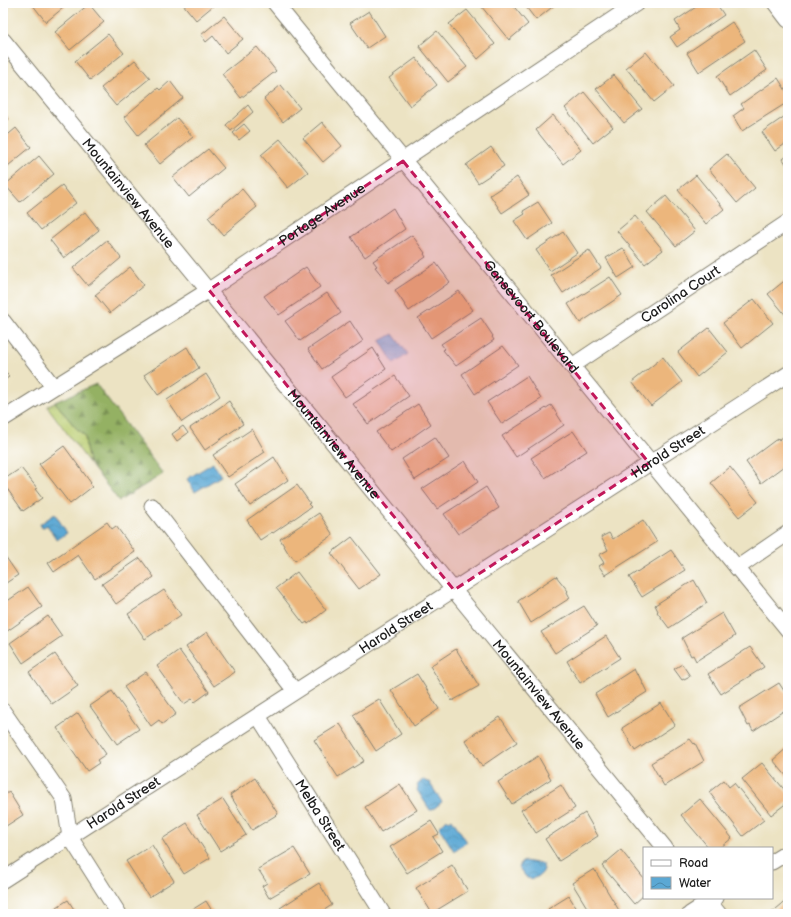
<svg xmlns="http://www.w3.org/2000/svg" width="791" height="917" font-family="'Balsamiq Sans',sans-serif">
<defs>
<pattern id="grass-tufts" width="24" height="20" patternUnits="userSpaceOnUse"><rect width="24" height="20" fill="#bbce72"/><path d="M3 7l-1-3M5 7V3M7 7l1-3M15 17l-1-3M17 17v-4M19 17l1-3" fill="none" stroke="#a0b062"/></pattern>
<pattern id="forest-firs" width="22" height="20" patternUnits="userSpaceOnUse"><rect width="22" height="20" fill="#94b164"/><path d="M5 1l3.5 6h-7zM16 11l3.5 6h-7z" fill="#788f52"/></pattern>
<pattern id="water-waves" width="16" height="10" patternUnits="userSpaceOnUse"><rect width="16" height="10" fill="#5ba8d4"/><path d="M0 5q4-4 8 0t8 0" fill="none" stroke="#4a88ab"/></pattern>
</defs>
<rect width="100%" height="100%" fill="#fff"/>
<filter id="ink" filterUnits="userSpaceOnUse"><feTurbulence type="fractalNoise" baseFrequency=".025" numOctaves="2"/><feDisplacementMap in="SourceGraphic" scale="8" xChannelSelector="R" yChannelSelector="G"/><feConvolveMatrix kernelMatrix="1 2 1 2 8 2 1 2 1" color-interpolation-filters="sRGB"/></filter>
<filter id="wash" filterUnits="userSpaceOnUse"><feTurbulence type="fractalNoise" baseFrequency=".012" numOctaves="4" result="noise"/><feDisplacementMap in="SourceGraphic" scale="16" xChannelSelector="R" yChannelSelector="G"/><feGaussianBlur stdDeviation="0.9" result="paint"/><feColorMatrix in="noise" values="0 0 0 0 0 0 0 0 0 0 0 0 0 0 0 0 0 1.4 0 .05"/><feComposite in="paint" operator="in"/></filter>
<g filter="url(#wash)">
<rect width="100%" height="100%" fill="#ece3c3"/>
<path fill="url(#grass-tufts)" stroke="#6c7547" d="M55,402l20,25 10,9 1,13 4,15 -43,-58z"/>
<path fill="url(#forest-firs)" stroke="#586640" d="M96,384l67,90 -44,27 -29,-37 -4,-15 -1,-13 -10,-9 -20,-25z"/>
<path fill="url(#water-waves)" stroke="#3c6278" d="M393,334l15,20 -14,10 -14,-23z
M213,463l8,13 -26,16 -8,-13z
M55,514l12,19 -10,7 -10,-15 -5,3 -2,-4z
M424,779l2,3h3l13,20 -10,8h-2l-13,-20 1,-3 -1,-2z
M447,819l2,2 3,-2 15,23 -13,9 -15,-24z
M524,861l18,3 2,5c-2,7 -10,11 -17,9l-8,-10 2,-5z"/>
<g id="blocks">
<path fill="#ecb67c" d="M33,3h36l-23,19 -14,-18z
M182,3h28l3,3 -17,14z
M485,3h26l17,21 -19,16 -28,-34z
M523,3h32l1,1 -20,16z
M702,3h14l8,12 -47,32 -7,-10 10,-7 -5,-9z
M89,4l15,18 -34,28 -15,-18z
M467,10l28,34 -17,15 -29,-35z
M369,11l16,25 -18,12 -17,-25z
M224,16l19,23 -17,14 -13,-17 -7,6 -5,-7z
M732,22l13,19 -46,31 -12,-19z
M437,31l30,36 -19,15 -29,-36z
M108,34l16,19 -34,27 -15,-19z
M257,47l19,24 -35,27 -19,-24z
M754,50l13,20 -37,26 -13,-20z
M646,52l28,34 -20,16 -28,-34z
M416,58l21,27 -27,21 -21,-28z
M135,60l15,18 -34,28 -15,-18z
M614,75l28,34 -18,14 -28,-34z
M778,78l10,16v8l-46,29 -9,-15 11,-8 -3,-4z
M170,81l13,17 -45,37 -14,-18 34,-29 2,2z
M281,85l19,23 -17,14 -19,-23z
M584,92l29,35 -20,16 -28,-35z
M248,105l5,7 -22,19 -5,-6z
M3,112l6,7 -6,5z
M788,114v28l-13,9 -13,-19z
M553,115l28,35 -18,14 -27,-34z
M177,118l16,19 -33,27 -16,-19z
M322,122l20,24 -19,16 -20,-24z
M244,124l6,7 -11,9 -6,-7z
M16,128l15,19 -28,23v-31z
M280,139l28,33 -20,16 -27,-33z
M491,147l13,19 -26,17 -12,-18z
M208,149l16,19 -35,29 -16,-20z
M727,154l28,34 -18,15 -28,-34z
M788,155v12l-5,-8z
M39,156l15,18 -34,28 -15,-17z
M696,175l28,34 -18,15 -28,-34z
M517,177l12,18 -27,18 -12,-18z
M62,185l14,18 -35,27 -14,-17z
M242,189l15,18 -34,28 -15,-18z
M666,196l29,35 -19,15 -29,-34z
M538,202l14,21 -25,17 -13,-19 11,-7 -2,-3z
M393,208l12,21 -40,28 -14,-20z
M85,212l14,18 -35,28 -14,-18z
M635,216l28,34 -18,14 -28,-33z
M563,232l14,21 -27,18 -14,-21z
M412,235l13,18 -1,1 2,3 -38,26 -13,-16 2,-1 -4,-5z
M107,240l14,18 -33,28 -15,-18z
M623,248l12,19 -17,11 -12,-20z
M589,250l12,18 -38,25 -12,-18z
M436,263l14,19 -41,29 -14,-21z
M130,267l14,18 -34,28 -15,-18z
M306,267l14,20 -41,28 -15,-19z
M610,277l12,18 -42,28 -12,-19z
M788,278v40l-20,-24z
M459,291l14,19 -42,28 -13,-20z
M327,293l14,20 -41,28 -15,-20z
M754,299l19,24 -31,25 -19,-25z
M481,318l12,18 -1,1 2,3 -38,26 -13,-16 2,-1 -4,-5z
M350,321l13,20 -41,28 -14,-20z
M709,328l19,24 -31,25 -19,-25z
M503,346l15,19 -43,29 -13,-20z
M187,347l12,21 -41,27 -14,-20z
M373,348l13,21 -41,28 -14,-20z
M663,357l19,25 -31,24 -19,-24z
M3,367l6,10 -6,4z
M206,374l14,22 -38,26 -15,-22z
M395,376l14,20 -41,28 -15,-20z
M527,376l14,23 -39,25 -15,-22z
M229,401l14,23 -38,26 -15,-22z
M418,404l13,20 -40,28 -15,-20z
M551,405l13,20 -48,32 -14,-21z
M183,426l5,7 -11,8 -5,-7z
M252,429l13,23 -37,25 -15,-22z
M573,431l14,20 -42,27 -14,-20z
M788,433v30l-27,20 -15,-21 32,-24 1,2z
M435,437l14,21 -34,22 -13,-21z
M64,446l27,37 -1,1 2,3 -22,17 -31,-40z
M274,457l14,23 -38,26 -15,-22z
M465,461l13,21 -41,27 -15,-20z
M730,467l28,35 -19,15 -28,-34z
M21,468l16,20 -2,1 7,9 -19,13 -20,-28v-3z
M297,485l13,18 -2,1 3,3 -38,26 -1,-1 -12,8 -13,-20z
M486,487l13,21 -41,26 -14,-20z
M319,513l14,22 -38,26 -4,-6 -1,1 -10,-17z
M643,520l14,22 -52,33 -6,-9 5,-3 -5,-8 9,-5 -7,-13 8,-4 4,6z
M107,522l5,7 4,-3 19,26 -40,27 -17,-24 -24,17 -6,-9z
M352,537l29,37 -22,15 -28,-36z
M671,550l14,20 -43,27 -13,-20z
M3,553l15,22 -15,10z
M140,558l14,19 -38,27 -14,-20z
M297,572l29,38 -18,14 -1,-2 -3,2 -28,-36z
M556,576l12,15 -1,1 3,6 -39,25 -13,-22z
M694,580l13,23 -38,25 -12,-16 1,-1 -3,-6z
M28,587l14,20 -39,27v-30z
M164,590l17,25 -36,24 -17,-25z
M584,606l13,20 -42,27 -14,-21z
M722,613l13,23 -39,25 -3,-6 -2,1 -9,-18z
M48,616l14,20 -39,27 -13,-20z
M207,632l28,40 -21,14 -28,-39z
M606,636l14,22 -40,25 -13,-22z
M750,647l14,20 -43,27 -13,-20z
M456,649l23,37 -27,15 -22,-35z
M179,650l30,42 -14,10 -3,-3 -8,5 -27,-38z
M55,654l23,32 -26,18 -23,-32z
M682,664l8,12 -8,4 -8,-11z
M634,669l3,6 1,-1 9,18 -39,25 -13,-23z
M146,672l30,42 -14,10 -3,-4 -8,6 -27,-39z
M417,674l22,35 -25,17 -23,-36z
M779,683l9,14v11l-35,23 -3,-6 -2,1 -9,-18z
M112,691l27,38 -22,15 -27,-38z
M379,699l22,35 -25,17 -23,-36z
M661,703l14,22 -40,26 -13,-23z
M78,713l28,41 -9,6 2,3 -12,8 -30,-43z
M500,717l17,25 -35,24 -17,-26z
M340,724l24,37 -26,16 -24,-37z
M690,739l4,5 1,-1 9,18 -40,25 -13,-23z
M788,747v31l-15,-18z
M538,756l13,23 -39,25 -14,-22z
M762,763l26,31v8l-17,13 -29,-36z
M255,778l23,36 -26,16 -22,-35z
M724,780l5,7 5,-4 30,37 -21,16 -34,-44z
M400,784l17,26 -36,22 -16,-25z
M561,785l14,23 -39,25 -15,-23z
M9,792l14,23 -20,13v-32z
M223,799l23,36 -26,16 -23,-36z
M700,799l32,39 -11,9 1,1h-13l-28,-33z
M585,813l13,23 -39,25 -14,-22z
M431,821l8,13 -6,3 9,14 -35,22 -17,-26z
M187,823l23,35 -26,16 -22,-35z
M152,845l22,36 -25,16 -23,-36z
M294,848l16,26 -41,24 -7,-12 5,-3 -9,-14z
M621,850l23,29v16l-10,9 -32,-38z
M452,865l16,26 -36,22 -16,-25z
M594,869l26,43 -3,2h-26l-19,-31z
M319,883l13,22 -14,9h-36l-2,-6z
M569,896l11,18h-29l-3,-5z
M788,899v15h-18z
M68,900l9,14h-31z
M206,901l8,13h-29l5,-3z"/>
</g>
</g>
<g filter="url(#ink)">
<use href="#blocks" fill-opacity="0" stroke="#848070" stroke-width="1"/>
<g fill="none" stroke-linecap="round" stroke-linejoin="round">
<g stroke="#848070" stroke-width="17">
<g id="street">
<path id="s1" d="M275,3l513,627"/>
<path d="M775,3l13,17"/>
<path id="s2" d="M3,40l662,808"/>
<path d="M3,321l50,65"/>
<path id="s3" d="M572,366l216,-144"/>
<path id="s4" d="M3,419l206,-129 428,-287"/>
<path d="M152,506l143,185"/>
<path d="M737,568l51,-35"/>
<path d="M3,711l61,88 6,38 49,77"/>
<path id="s5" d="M258,716l125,198"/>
<path d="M772,862l16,-10"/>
<path id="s6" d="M3,880l785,-506"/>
<path d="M706,898l13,16"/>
<path d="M690,914l25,-16"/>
</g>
</g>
<use href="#street" stroke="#fff" stroke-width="15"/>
</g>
</g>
<path fill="#c2185b" fill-opacity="0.2" stroke="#c2185b" stroke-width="3" stroke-dasharray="8 5" stroke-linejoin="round" d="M403,161l246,302 -195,127 -245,-300z"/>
<g text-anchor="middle" stroke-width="4" stroke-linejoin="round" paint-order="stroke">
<g font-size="14" fill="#1c1c1c" stroke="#fff">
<text dy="5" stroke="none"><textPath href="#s2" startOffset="198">Mountainview Avenue</textPath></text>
<text dy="5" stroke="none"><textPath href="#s4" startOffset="379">Portage Avenue</textPath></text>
<text dy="5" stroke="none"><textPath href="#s3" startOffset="130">Carolina Court</textPath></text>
<text dy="5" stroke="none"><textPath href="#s1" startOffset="405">Gansevoort Boulevard</textPath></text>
<text dy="5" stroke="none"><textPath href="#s2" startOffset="522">Mountainview Avenue</textPath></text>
<text dy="5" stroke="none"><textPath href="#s6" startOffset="791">Harold Street</textPath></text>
<text dy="5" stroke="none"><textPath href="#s6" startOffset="467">Harold Street</textPath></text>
<text dy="5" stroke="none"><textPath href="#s2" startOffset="846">Mountainview Avenue</textPath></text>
<text dy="5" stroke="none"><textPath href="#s6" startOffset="143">Harold Street</textPath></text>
<text dy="5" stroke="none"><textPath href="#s5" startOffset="117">Melba Street</textPath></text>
</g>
</g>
<rect width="791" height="917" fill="none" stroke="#fff" stroke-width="16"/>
<rect x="643" y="847" width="130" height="52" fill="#ffffff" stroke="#a4a4a4"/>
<rect x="651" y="860" width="20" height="6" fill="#ffffff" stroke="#a4a4a4"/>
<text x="679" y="867" font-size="12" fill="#1c1c1c">Road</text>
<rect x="651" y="877" width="20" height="12" fill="url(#water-waves)" stroke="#a4a4a4"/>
<text x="679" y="887" font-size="12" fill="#1c1c1c">Water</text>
</svg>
